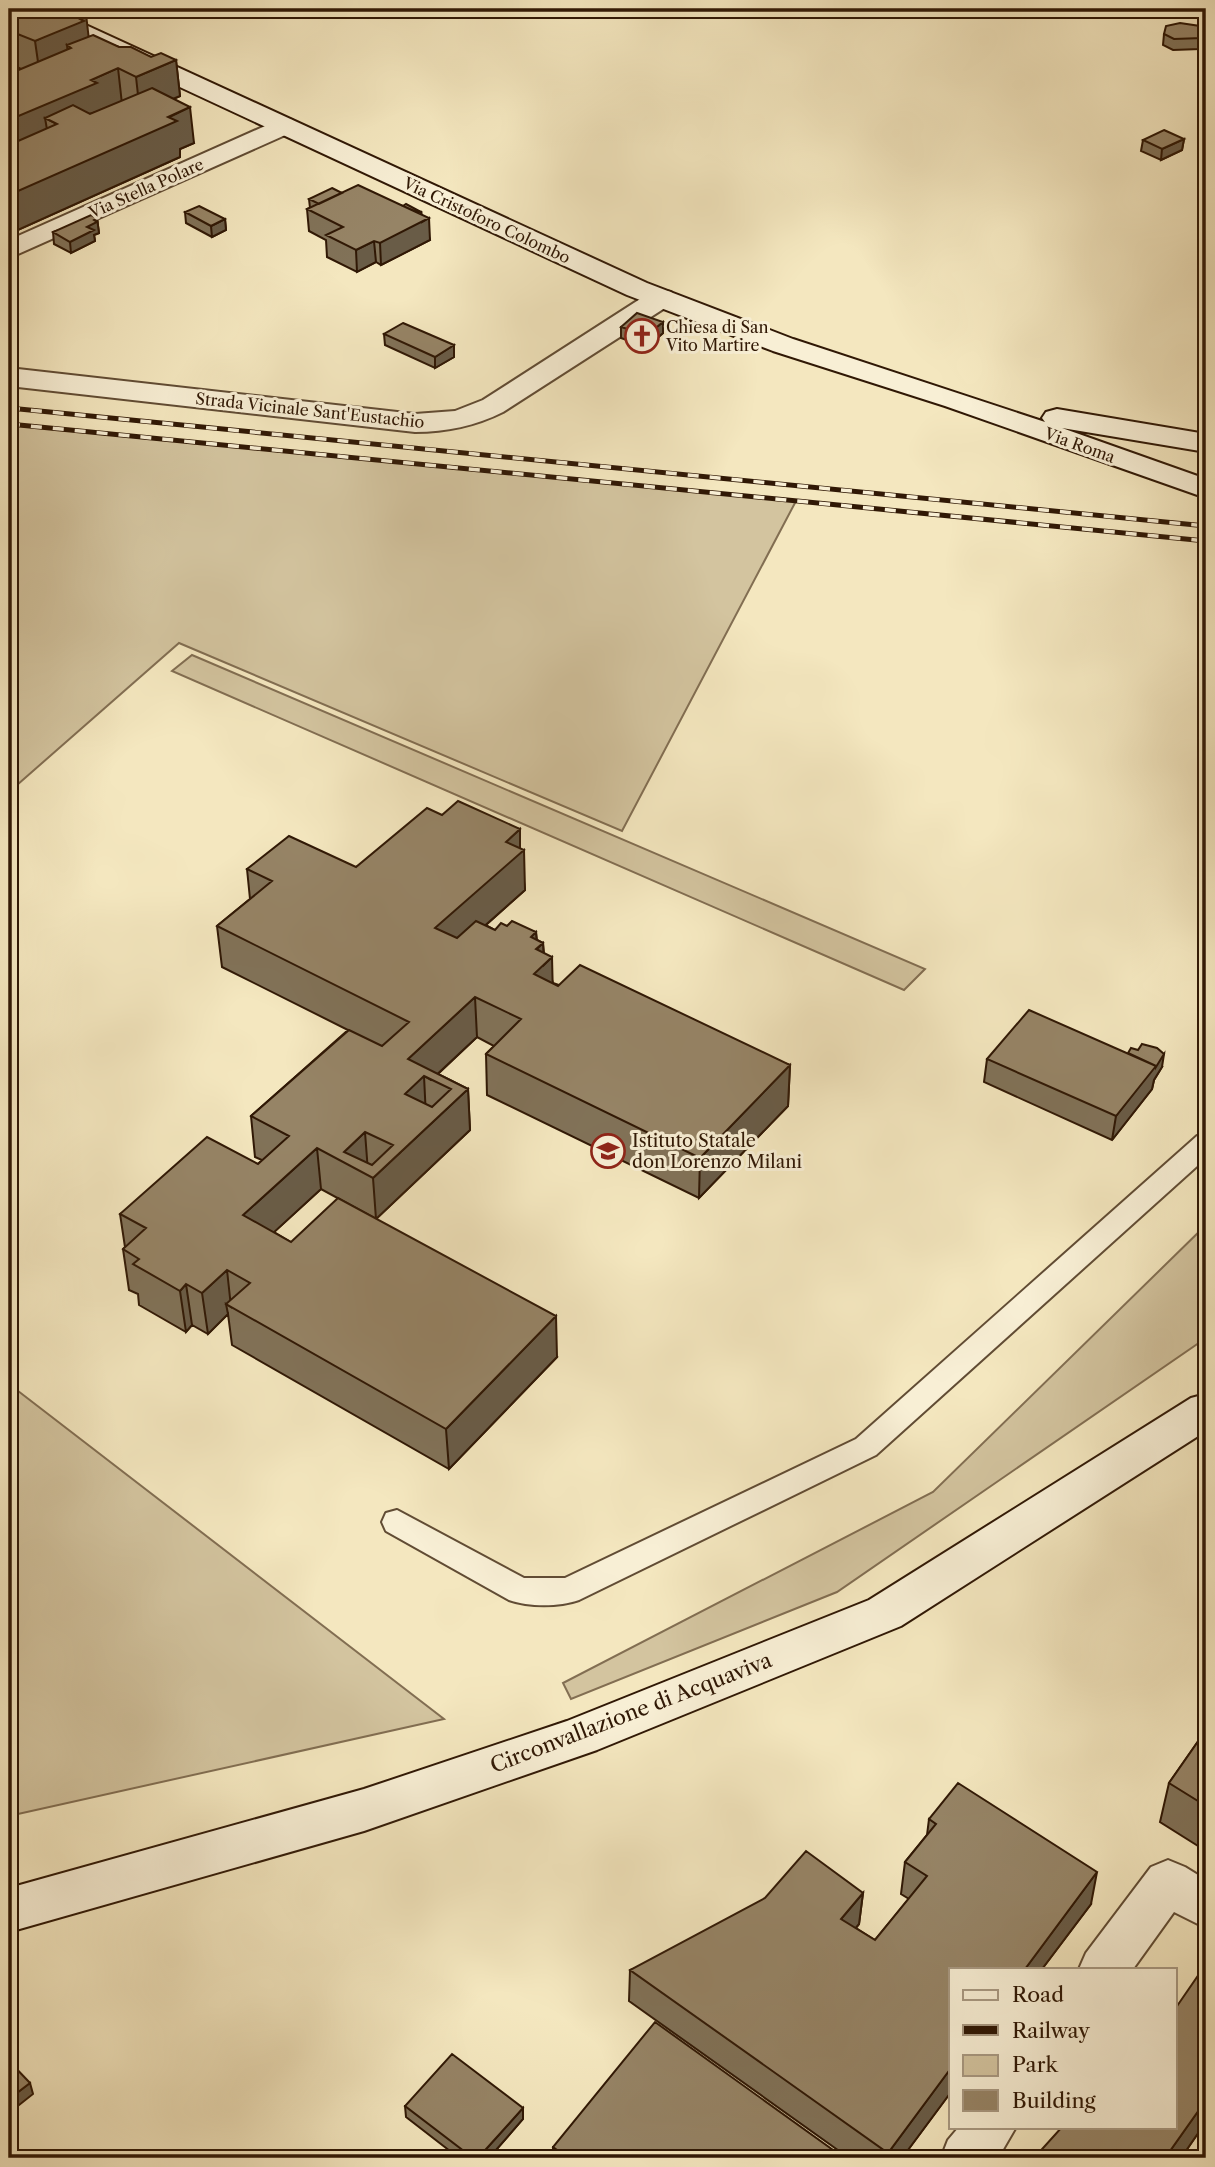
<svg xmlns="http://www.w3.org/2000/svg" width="1215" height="2167" font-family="'Libre Caslon Text',serif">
<rect width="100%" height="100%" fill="#f4e7bf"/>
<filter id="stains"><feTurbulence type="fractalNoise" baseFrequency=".00286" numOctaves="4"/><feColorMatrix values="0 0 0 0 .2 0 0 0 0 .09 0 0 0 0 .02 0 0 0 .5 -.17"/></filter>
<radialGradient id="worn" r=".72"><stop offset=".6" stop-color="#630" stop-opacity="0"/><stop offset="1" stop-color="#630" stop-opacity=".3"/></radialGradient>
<path fill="#d3c49f" stroke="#826e52" stroke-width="2" d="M9,425l787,76 -174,330 -443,-188 -170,149z
M192,655l733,314 -21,21 -732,-319z
M1206,1225v113l-369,254 -266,107 -8,-16 370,-191z
M9,1384l435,335 -435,97z"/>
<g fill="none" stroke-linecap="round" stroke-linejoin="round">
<g stroke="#614c34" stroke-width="4">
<path id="lane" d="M1206,1134v24l-330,297 -297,145c-20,7 -50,7 -70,0l-123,-69 -4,-9 4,-9 11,-3 127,68h41l291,-139 341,-303z"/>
</g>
<g stroke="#614c34" stroke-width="4">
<path id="street" d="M283,118l9,2 4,6 -4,6 -283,126v-18z
M661,290l10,2 4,6 -4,6 -168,108c-28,14 -56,20 -88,20l-406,-46v-18l406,46 40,-3 28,-11 168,-108z
M1168,1860l17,7 21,13v48l-32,-16 -41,57h-54l7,-16 65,-86z
M959,2127h57l-18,31h-57l7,-18z"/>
</g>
<g stroke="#301805" stroke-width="4">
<path id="secondary" d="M20,9h31l596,274 146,56 252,83 -3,-4 4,-6 11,-3 149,25v18l-144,-24 144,51v19l-261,-92 -172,-55 -146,-56 -604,-281z
M1206,1394v37l-305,195 -304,124 -233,81 -355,101v-44l355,-99 203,-68 302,-121 322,-202z"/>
</g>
<use href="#lane" fill="#f8efd5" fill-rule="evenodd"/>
<use href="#street" fill="#f8efd5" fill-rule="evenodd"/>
<use href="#secondary" fill="#f8efd5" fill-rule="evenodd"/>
<g stroke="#301805" stroke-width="5">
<path id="rail" d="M9,408l1197,118
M9,424l1197,117"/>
</g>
<use href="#rail" stroke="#f8efd5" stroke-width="3.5" stroke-dasharray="11" stroke-linecap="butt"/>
</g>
<path fill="#817258" stroke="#301805" stroke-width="2" d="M9,9l110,38 32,10 25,3 4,36 -7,3 21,44 -14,6v8l-171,77v-160l12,-5 -6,-3 -6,4z
M1200,26l5,16 -5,7 -27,1 -10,-5 1,-11z
M1184,139l-2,11 -21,10 -20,-9 2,-11z
M342,193l61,13 18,6 9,28 -49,25 -5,-3 -19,10 -30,-15 -1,-17 -17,-9 -2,-22 3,-1 -1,-9z
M185,212l40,7 1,11 -14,7 -26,-14z
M97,218l2,15 -5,2 1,6 -24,12 -17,-9 -1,-12z
M663,322v11l-16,14 -26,-9v-11z
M384,334l70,11v12l-19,11 -50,-23z
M442,815l78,14v19l5,42 -39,35 9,5 12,-4 29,6 1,8 6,3 1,10 9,30 237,82 -2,41 -89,92 -212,-103 -1,-41 8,-8 -17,-9 -39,37 30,15 2,41 -94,89 -55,-30 -47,43 17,10 266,115 -108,112 -217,-124 -4,-31 -20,20 -16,-9 -6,7 -47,-27 -1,-11 -9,-4 -6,-41 2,-2 -5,-33 138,-50 4,-4 -7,-3 -4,-41 97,-86 -126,-63 -5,-41 33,-27 -3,-30 109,-2z
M987,1059l175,8 -8,13 -2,9 -40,51 -128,-58z
M1206,1730v121l-46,-29 9,-39z
M929,1819l162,85 -49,65h-91v123l-49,66h-53l-220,-157 1,-31 233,-77 -4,31 -3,4 19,12 34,-41 -8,-5 4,-32 22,-27z
M1206,1964v164l-3,-2 -22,32h-147l141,-31z
M405,2106l118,2v11l-34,39h-30l-53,-41z
M553,2147l287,8v3h-287z"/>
<path fill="#695c47" stroke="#301805" stroke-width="2" d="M86,14l4,35 -19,-1 -4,-3 2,19 -29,12 -5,-35 45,-22z
M10,31l5,35 -6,4v-38z
M1206,32l-1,10 -5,7 2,-11z
M176,60l4,36 -40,17 -4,-36z
M118,68l4,36 -65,20 -12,-6 4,23 -40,17v-38l82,-40z
M190,107l4,36 -14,6v8l-171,77v-39z
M1184,139l-2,11 -21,10 1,-11z
M421,212l1,10 7,-4 1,22 -49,25 -1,-22 28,-25z
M97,218l2,15 -5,2 1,6 -24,12 -1,-11z
M225,219l1,11 -14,7 -1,-11z
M374,241l2,21 -19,10 -1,-22z
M663,322v11l-16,14v-12z
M454,345v12l-19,11v-11z
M520,829v24l4,-3 1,40 -88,78 -2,-40 71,-86z
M536,932l1,17 6,-6 1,22 8,-8 1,41 -18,17 -4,-78z
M475,997l2,40 -46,43 -7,-4 2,41 -21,-23 3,-35z
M1164,1054l-2,13 -8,13 -2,9 -40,51 4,-24z
M790,1065l-2,41 -89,92 1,-40z
M468,1089l2,41 -94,89 -3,-41z
M365,1132l3,40 -24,-20z
M317,1148l4,41 -73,67 -5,-41z
M227,1270l4,37 -5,-3 2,10 -20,20 -6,-41z
M186,1284l6,41 -6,7 -6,-41z
M556,1316l1,41 -108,112 -3,-40z
M1097,1872l-6,32 -49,65h-17z
M863,1893l-4,31 -21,26 3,-31z
M951,2068v24l-49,66h-15l1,-5z
M30,2083l3,11 -24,19v-14z
M1206,2100v15l-3,11 -22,32h-16z
M523,2108v11l-34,39h-11z"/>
<path fill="#968466" stroke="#301805" stroke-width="2" fill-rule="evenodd" d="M9,9h66l11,5 -6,5 4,2 -49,20 -25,-10 -1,1z
M1180,23l20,3 6,6 -4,6 -28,1 -10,-5 2,-8z
M93,35l26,12h12l20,10 10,-4 15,7 -40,17 -18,-9 -27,12 6,3 -88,37v-46l62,-26 -4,-3z
M152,88l38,19 -22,10 9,4 -168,74v-50l48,-21 -12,-6 28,-13 17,9z
M1164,130l20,9 -22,10 -19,-9z
M358,185l71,33 -49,25 -6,-2 -18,9 -30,-15 17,-8 -36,-18z
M332,188l10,5 -23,11 -10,-5z
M406,204l15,8 -2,1 -16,-7z
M199,206l26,13 -14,7 -26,-14z
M91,215l6,3 -3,2 3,2 -10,5 7,3 -24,12 -17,-10z
M637,313l26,9 -16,13 -26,-8z
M403,323l51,22 -19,12 -51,-23z
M458,801l62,28 -14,13 18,8 -89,78 22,10 19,-17 19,9 6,-7 6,3 5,-5 24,11 -5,5 12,6 -7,6 16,8 -18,17 24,12 22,-21 210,100 -90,93 -214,-104 35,-35 -46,-22 -67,62 60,30 -95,89 -56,-30 -74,67 48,27 47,-44 218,118 -110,113 -220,-125 24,-21 -23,-13 -25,23 -16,-9 -6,7 -47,-27 6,-5 -16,-10 23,-21 -26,-14 87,-77 51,27 31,-28 -38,-20 98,-86 33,16 27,-24 -192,-96 55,-45 -25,-12 42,-33 67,31 71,-59 15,7zM424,1076l27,13 -19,18 -27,-13zM365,1132l28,13 -21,20 -28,-13z
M1029,1010l127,56 -40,50 -129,-57z
M1142,1044l15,4 7,6 -8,13v-1l-28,-13 3,-5 7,2z
M1206,1730v76l-37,-23z
M958,1783l139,89 -72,97h-74v99l-63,85 -258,-183 135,-72 41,-47 57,42 -22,26 34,21 52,-64 -22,-14 31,-38 -7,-5z
M1206,1964v136l-41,58h-131l28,-31h113v-118z
M655,2022l185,133 -2,3h-270l-15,-11z
M452,2054l71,54 -45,50h-5l-68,-52z
M9,2061l21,22 -21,16z"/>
<defs>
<g id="church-ring" transform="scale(1.75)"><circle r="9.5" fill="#f8efd5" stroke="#8f2418" stroke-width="1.5"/><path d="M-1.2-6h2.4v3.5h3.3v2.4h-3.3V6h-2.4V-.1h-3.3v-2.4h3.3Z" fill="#8f2418"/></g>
<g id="school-ring" transform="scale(1.75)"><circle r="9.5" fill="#f8efd5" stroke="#8f2418" stroke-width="1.5"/><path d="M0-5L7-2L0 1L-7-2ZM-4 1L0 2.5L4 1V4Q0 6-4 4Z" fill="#8f2418"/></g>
</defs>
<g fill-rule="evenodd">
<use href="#church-ring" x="642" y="336"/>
<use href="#school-ring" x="608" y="1151"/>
</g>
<g text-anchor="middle" stroke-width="6" stroke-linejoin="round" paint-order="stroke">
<g font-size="16" fill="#301805" stroke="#f8efd5">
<text transform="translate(146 188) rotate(-24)" y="6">Via Stella Polare</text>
<text transform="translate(487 220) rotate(25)" y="6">Via Cristoforo Colombo</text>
<text transform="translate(310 410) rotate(6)" y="6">Strada Vicinale Sant'Eustachio</text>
<text transform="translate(1080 445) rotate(20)" y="6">Via Roma</text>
</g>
<g font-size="16" fill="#301805" stroke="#f8efd5" text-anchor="start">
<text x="666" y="333">Chiesa di San<tspan x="666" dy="18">Vito Martire</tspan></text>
</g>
<g font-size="18" fill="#301805" stroke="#f8efd5" text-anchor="start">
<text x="632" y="1147">Istituto Statale<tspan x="632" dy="21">don Lorenzo Milani</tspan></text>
</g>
<g font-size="21" fill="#301805" stroke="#f8efd5">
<text transform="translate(631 1713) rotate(-21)" y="7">Circonvallazione di Acquaviva</text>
</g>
</g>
<rect width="1215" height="2167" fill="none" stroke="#f4e7bf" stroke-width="35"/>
<rect x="10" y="10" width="1194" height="2146" fill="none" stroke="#301805" stroke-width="3.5"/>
<rect x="18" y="18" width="1180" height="2132" fill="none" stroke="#301805" stroke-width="2"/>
<rect x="949" y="1968" width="228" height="161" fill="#f8efd5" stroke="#a89982" stroke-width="2"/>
<rect x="963" y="1990" width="35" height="10" fill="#f8efd5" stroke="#a89982" stroke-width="2"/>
<text x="1012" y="2002" font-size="21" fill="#301805">Road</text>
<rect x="963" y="2025" width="35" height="10" fill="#301805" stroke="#a89982" stroke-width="2"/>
<text x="1012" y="2038" font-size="21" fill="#301805">Railway</text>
<rect x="963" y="2055" width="35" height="21" fill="#d3c49f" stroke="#a89982" stroke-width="2"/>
<text x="1012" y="2072" font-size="21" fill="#301805">Park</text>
<rect x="963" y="2090" width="35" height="21" fill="#968466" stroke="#a89982" stroke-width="2"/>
<text x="1012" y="2108" font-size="21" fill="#301805">Building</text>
<rect width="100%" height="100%" filter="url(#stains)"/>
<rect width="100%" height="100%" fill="url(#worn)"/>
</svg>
